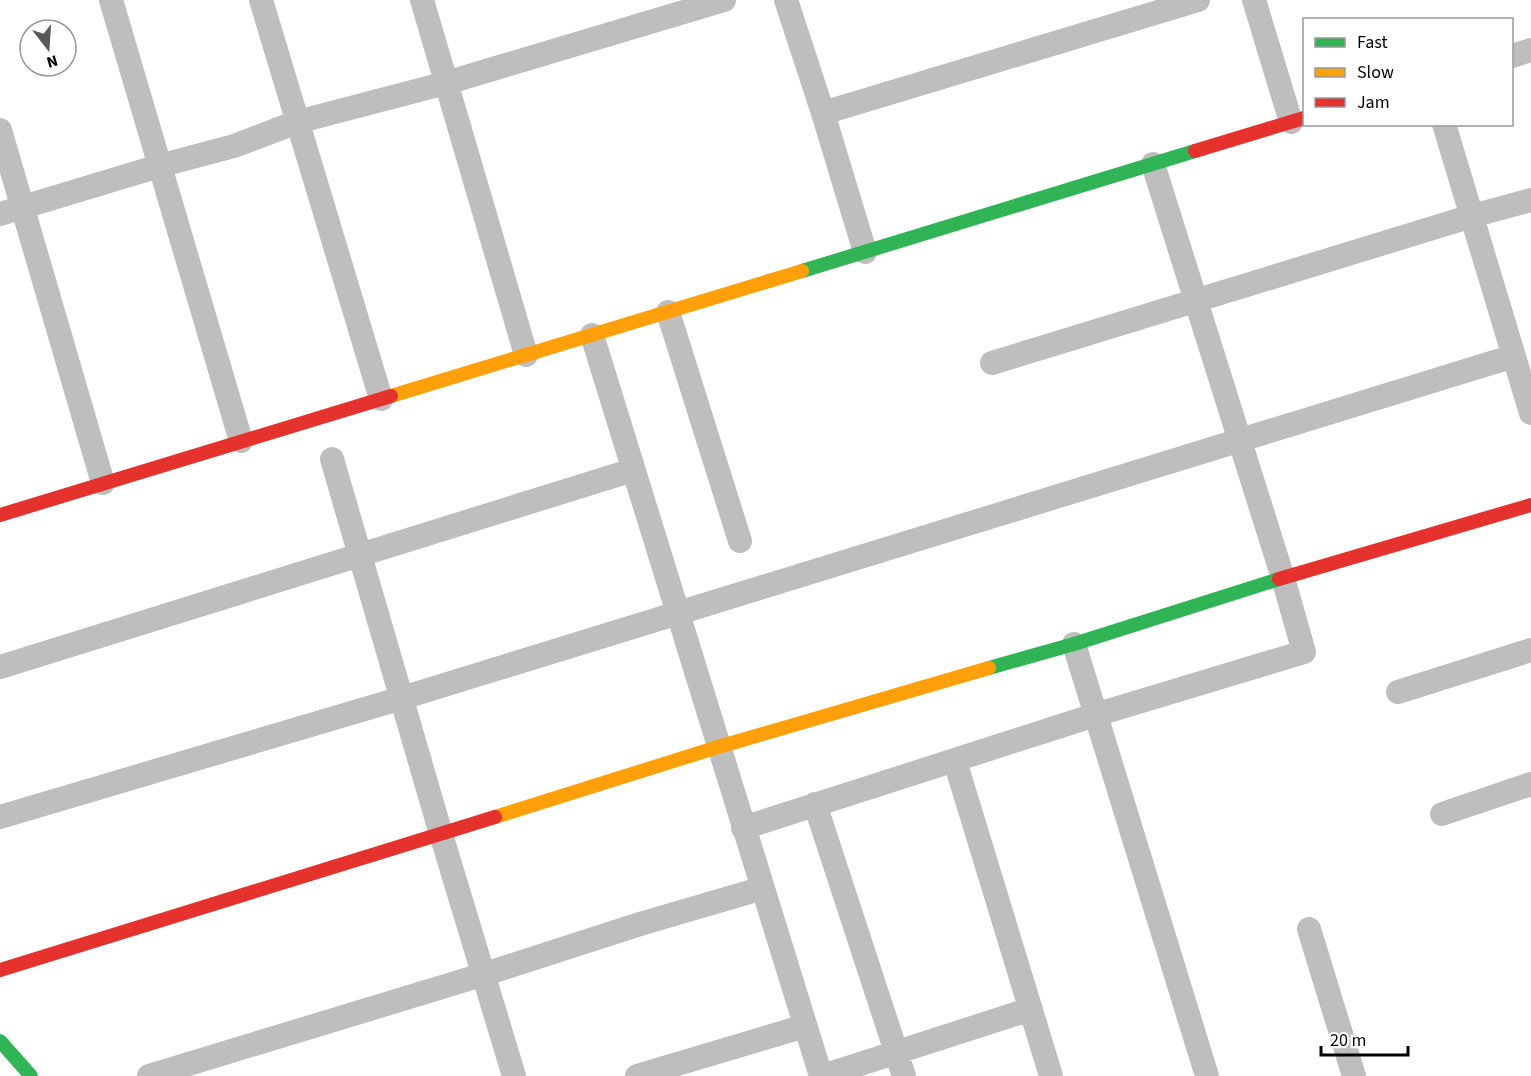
<svg xmlns="http://www.w3.org/2000/svg" width="1531" height="1076" font-family="'Source Sans 3',sans-serif">
<rect width="100%" height="100%" fill="#fff"/>
<g fill="none" stroke-linecap="round" stroke-linejoin="round">
<path stroke="#bebebe" stroke-width="24" d="M111,0l130,441
M261,0l120,399
M422,0l104,355
M786,0l37,113 42,139
M1254,0l37,122
M1512,56l19,-6
M823,113l375,-113
M1444,124l87,289
M0,130l103,353
M0,214l159,-48 75,-20 63,-24 149,-39 278,-83
M668,312l72,229
M592,335l229,741
M992,363l480,-147 59,-16
M332,459l109,375 73,242
M1074,644l133,432
M0,667l633,-197
M1398,692l133,-42
M955,761l96,315
M815,804l89,272
M1442,814l89,-30
M0,817l402,-119 1112,-342
M743,828l352,-113 209,-63 -21,-74 -130,-414
M1309,929l45,147
M149,1076l336,-102 155,-50 123,-36
M637,1076l168,-50
M823,1076l208,-67"/>
<path stroke="#30b455" stroke-width="14" d="M802,271l393,-120
M989,668l85,-24 205,-65
M0,1041l31,35"/>
<path stroke="#ff9f0a" stroke-width="14" d="M391,396l411,-125
M495,817l223,-70 271,-79"/>
<path stroke="#e5322d" stroke-width="14" d="M1195,151l109,-33
M0,515l391,-119
M1279,579l252,-74
M0,970l495,-153"/>
</g>
<rect x="1303" y="18" width="210" height="108" fill="#ffffff" stroke="#999999" stroke-width="1.5"/>
<rect x="1315" y="38" width="30" height="9" fill="#30b455" stroke="#999999" stroke-width="1.5"/>
<text x="1357" y="48" font-size="18" fill="#000000">Fast</text>
<rect x="1315" y="68" width="30" height="9" fill="#ff9f0a" stroke="#999999" stroke-width="1.5"/>
<text x="1357" y="78" font-size="18" fill="#000000">Slow</text>
<rect x="1315" y="98" width="30" height="9" fill="#e5322d" stroke="#999999" stroke-width="1.5"/>
<text x="1357" y="108" font-size="18" fill="#000000">Jam</text>
<g transform="translate(48 48) rotate(163)"><circle r="28" fill="#ffffff" stroke="#999999" stroke-width="1.5"/>
<path d="M0-4.5L10 22L0 15L-10 22Z" fill="#595959"/>
<text y="-9" font-size="16" font-weight="bold" text-anchor="middle" fill="#000000">N</text>
</g>
<path d="M1321 1046v9h87v-9" fill="none" stroke="#000000" stroke-width="3"/>
<text x="1330" y="1046" font-size="18" fill="#000000" stroke="#ffffff" stroke-width="4.5" paint-order="stroke">20 m</text>
</svg>
